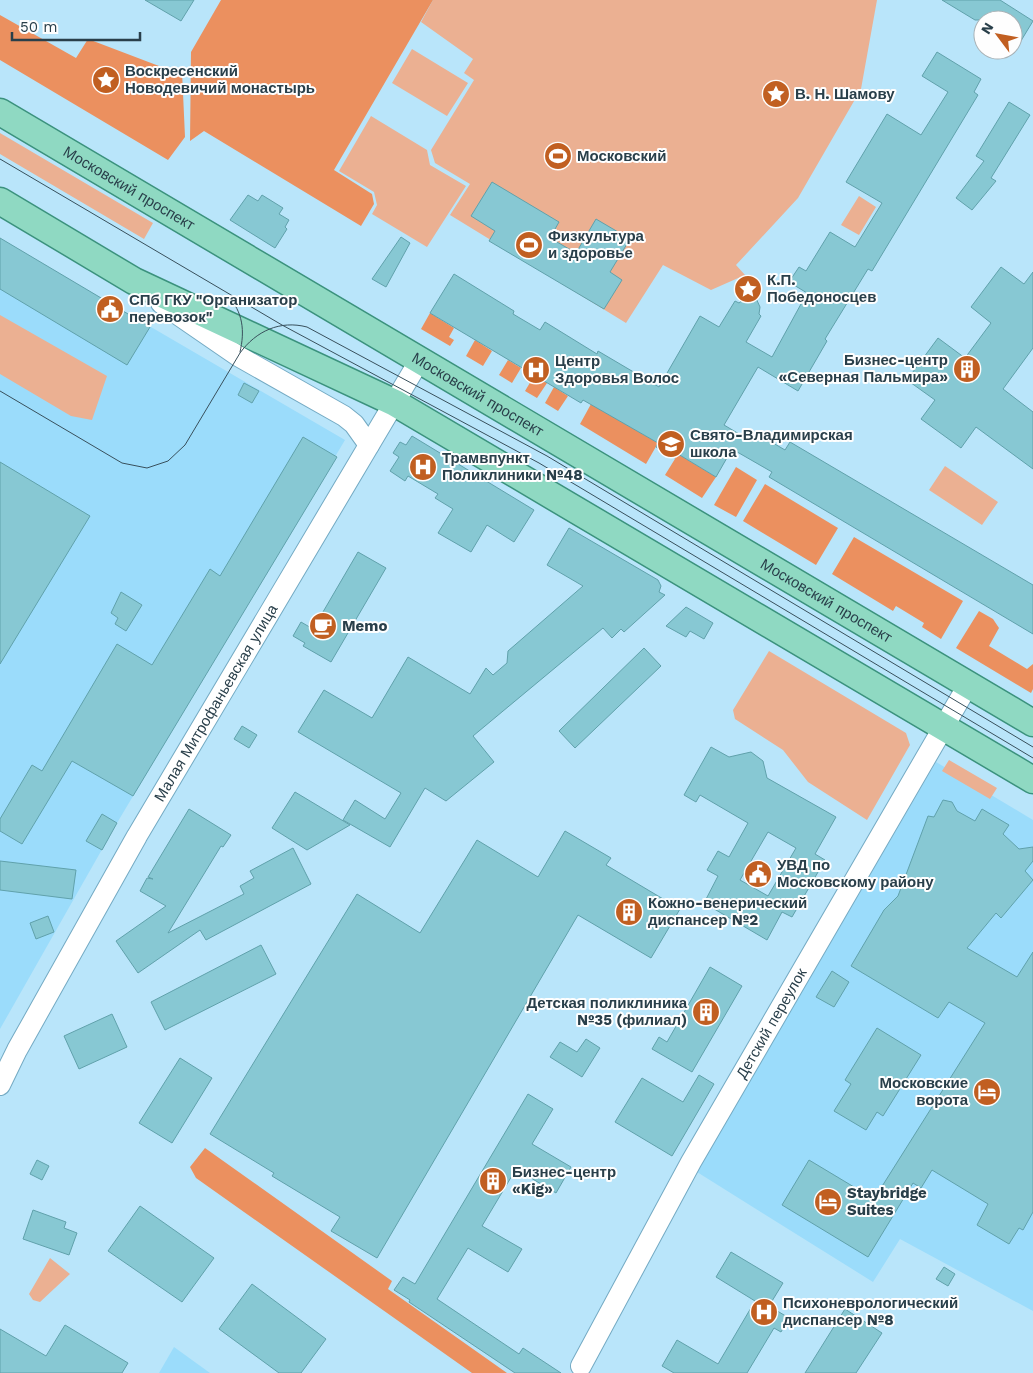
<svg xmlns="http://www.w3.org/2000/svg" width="1033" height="1373" font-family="'Work Sans',sans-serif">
<rect width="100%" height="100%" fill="#b9e5fa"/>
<path fill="#9bdcfb" d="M0,239l345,201 -228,383 -117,206z
M936,762l97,58v491l-133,-72 -27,43 -176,-110z
M174,1347l36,26h-51z"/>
<path fill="#ebb092" d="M433,0h444l-16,89 -63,109 -62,67 9,10 -34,15 -48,-25 -37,58 -176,-108 20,-31 -35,-21 -4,-13 43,-70 -10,-7 9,-14 -52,-37z
M412,49l56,34 -21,33 -55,-33z
M371,116l56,34 3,15 36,21 -39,61 -55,-33 5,-9 -3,-13 -35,-21z
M0,133l153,90 -9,16 -144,-85z
M859,196l17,11 -17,28 -18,-10z
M0,315l107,61 -15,44 -21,-4 -71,-42z
M945,466l53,36 -16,23 -53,-35z
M769,651l137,82 4,12 -43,75 -59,-38 -25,-32 -48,-31 -2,-9z
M949,760l48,28 -7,11 -48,-28z
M50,1258l20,16 -30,28 -7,-2 -4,-6z"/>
<path fill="#eb905f" d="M221,0h212l-99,170 38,24 2,10 -13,22 -157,-95 -14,10 1,-89z
M0,15l76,43 12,-19 71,27 23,5 3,66 -17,23 -168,-100z
M430,313l24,15 -5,9 5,3 -4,6 -29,-17z
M475,340l17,11 -9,15 -17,-10z
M508,360l13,8 -9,15 -13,-8z
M534,376l13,7 -10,15 -12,-7z
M554,387l14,9 -10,15 -13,-8z
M591,404l67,39 -12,21 -66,-40z
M678,454l38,23 -14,21 -37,-23z
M736,467l21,13 -21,37 -22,-12z
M765,484l73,44 -22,37 -73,-44z
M854,537l109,64 -22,38 -19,-12 2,-4 -28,-17 -3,5 -61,-37z
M979,611l14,8 6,9 -10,18 38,23 6,-5v25l-2,4 -75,-45z
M205,1148l187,133 -4,8 119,84h-35l-276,-195 -6,-11z"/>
<path fill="#87c8d3" stroke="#60a1ab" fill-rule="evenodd" d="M145,0h49l-13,21z
M942,0h58l33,21 -20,33v-34h-38z
M937,52l44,27 -7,13 4,3 -106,176 -4,-2 -43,70 2,2 -29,50 -40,-24 -34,58 27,16 5,-8 29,17 5,-8 243,143v49l-264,-157 3,-5 -40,-23 -16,28 -38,-23 -3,4 -19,-11 2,-4 -75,-43 -2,3 -151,-90 24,-39 60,37 -1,3 27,16 5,-8 52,32 1,-3 61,36 41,-71 19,11 16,-26 4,2 6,-5 10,-2 5,11 -1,7 2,2 -15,26 26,15 35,-64 -18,-11 10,-15 7,4 24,-39 25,15 27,-44 -36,-21 41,-68 34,21 27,-43 -26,-16z
M1009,102l21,13 -39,63 5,3 -24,29 -16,-12 28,-37 -8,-5z
M492,182l67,40 -9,16 26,15 20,-34 34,20 -20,33 12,8 -18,29 -115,-68 6,-10 -24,-15z
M248,195l10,6 4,-6 21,13 -4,6 10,6 -4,7 2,2 -12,19 -45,-28z
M401,237l9,6 -24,44 -14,-8z
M0,238l150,89 -23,38 -127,-76z
M1001,267l23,17 9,-12v76l-30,41 30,23v57l-57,-42 -15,21 -40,-29 14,-19 -28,-20 31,-42 27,20 26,-35 -20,-16z
M244,383l15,8 -7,12 -14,-8z
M412,436l122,74 -20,32 -27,-17 -16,27 -33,-19 15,-24 -18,-11 3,-4 -30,-18 -3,5 -15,-10 9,-14 -6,-4 7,-11 6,3z
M303,437l34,20 -204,339 -61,-35 -50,83 -22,-13v-12l32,-54 10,6 75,-127 35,21 58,-96 10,7z
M0,462l90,54 -90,148z
M569,528l89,52 3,6 -2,6 6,3 -41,37 -3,-3 -9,9 -9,-10 -130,108 21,26 -48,39 -21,-13 -35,59 -47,-27 12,-20 30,19 16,-26 -103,-61 26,-42 48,28 36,-61 62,37 16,-26 7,7 14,-12 1,-12 75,-65 -36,-21z
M358,552l28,16 -55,94 -28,-16 2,-3 -12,-7 8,-14 12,7z
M121,592l21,13 -16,26 -11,-7 3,-6 -7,-5z
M686,607l27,16 -9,16 -14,-8 -4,6 -20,-11z
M644,648l17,18 -86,82 -16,-17z
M242,726l15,9 -8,13 -15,-9z
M711,747l18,10 22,-5 12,9 4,17 69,39 -21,37 10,6 -33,57 -10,-5 -15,28 -63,-37 14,-27 -11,-6 11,-19 11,6 19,-34 -48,-28 -4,7 -12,-7zM768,832l28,16 -28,48 -28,-16z
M295,792l55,33 -43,25 -35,-22z
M943,800l9,2 5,9 18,10 7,-12 27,16 -6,9 16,15 14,-2v14l-8,10 8,9 -32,38 -5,-5 -29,35 50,29 16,-25v260l-10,18 -4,-2 -10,16 -32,-19 11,-21 -56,-34 -11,18 -8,-5 -45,74 -86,-52 27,-45 65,39 111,-176 -36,-21 -11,16 -87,-52 33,-56 14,-14 30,-80 6,1z
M189,809l42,26 -8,12 -2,-1 -53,87 76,-39 -4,-8 14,-8 -4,-7 43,-23 18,36 -105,56 -6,-10 -62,43 -22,-32 50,-35 -26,-15 7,-13 6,1 -5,-2z
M102,814l15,9 -15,27 -16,-9z
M565,831l46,27 -5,7 74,44 -29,49 -73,-43 -201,343 -46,-27 9,-14 -68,-41 2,-3 -64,-39 147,-240 63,39 57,-93 61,37z
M0,861l76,9 -4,29 -72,-9z
M48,916l6,16 -18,7 -6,-16z
M261,945l15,29 -111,56 -14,-28z
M710,967l32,19 -50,86 -40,-23 7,-12 8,5z
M832,971l17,11 -15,25 -18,-10z
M112,1014l15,33 -48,22 -15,-33z
M877,1028l44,27 -38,61 -6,-4 -11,18 -32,-19 17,-27 -6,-4z
M586,1039l14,9 -18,29 -32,-20 10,-15 17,10z
M180,1058l32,20 -40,65 -33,-20z
M699,1075l15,9 -42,72 -57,-34 27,-44 41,24z
M528,1094l25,15 -21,35 39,23 -15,26 -40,-24 -34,57 40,23 -14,23 -40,-24 -31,51 82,55 4,-6 38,25h-46l-106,-71 1,-2 -16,-10 9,-13 12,7z
M37,1160l12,6 -7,14 -12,-6z
M140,1206l74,52 -32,44 -74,-51z
M33,1210l33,12 -2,6 13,5 -8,22 -46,-16z
M731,1252l52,31 -14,23 20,12 -8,14 -7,-4 -27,45h-73l-12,-7 15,-26 41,24 37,-63 -39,-24z
M944,1267l11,7 -7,12 -12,-7z
M252,1284l74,55 -25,34h-22l-60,-44z
M845,1309l37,24 -26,40h-51z
M65,1325l63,38 -6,10h-122v-44l46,27z"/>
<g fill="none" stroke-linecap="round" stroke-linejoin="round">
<g stroke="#74aac3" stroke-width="22">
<g id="minor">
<path d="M161,303l77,53 106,60 10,8 15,21"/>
<path id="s1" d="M0,1085l17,-35 120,-214 282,-475"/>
<path id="s2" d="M581,1366l110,-204 277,-477"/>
</g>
</g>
<g stroke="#3b927d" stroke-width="29">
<g id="major">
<path id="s3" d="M0,112l1033,611"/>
<path d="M0,201l134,80 261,122 638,377"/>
</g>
</g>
<use href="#minor" stroke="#fff" stroke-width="20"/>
<use href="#major" stroke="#8fd9c2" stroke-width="26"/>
<path stroke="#38505c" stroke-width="1" d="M0,159l282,166 257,138 494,295
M228,296c15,16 17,35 12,56
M0,391l122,72 25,5 21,-7 17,-16 55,-92c16,-22 40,-33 67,-26l240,129 486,291"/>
</g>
<defs>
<g id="sight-disc" transform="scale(1.4375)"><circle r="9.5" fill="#c15f21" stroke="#fefefe"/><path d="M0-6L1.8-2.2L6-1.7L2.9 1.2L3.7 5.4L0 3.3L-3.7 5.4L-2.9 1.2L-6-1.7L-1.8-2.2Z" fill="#fff"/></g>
<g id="stadium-disc" transform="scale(1.4375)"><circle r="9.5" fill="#c15f21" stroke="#fefefe"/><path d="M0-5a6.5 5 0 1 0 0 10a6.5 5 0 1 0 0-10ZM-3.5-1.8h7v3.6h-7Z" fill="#fff"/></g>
<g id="civic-disc" transform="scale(1.4375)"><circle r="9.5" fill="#c15f21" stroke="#fefefe"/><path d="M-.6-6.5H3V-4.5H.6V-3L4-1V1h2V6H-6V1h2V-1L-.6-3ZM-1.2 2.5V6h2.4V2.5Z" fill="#fff"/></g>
<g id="building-disc" transform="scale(1.4375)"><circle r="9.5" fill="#c15f21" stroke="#fefefe"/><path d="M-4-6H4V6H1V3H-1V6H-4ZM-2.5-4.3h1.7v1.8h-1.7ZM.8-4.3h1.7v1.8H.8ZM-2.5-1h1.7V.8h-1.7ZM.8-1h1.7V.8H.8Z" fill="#fff"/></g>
<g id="hospital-disc" transform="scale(1.4375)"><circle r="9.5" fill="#c15f21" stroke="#fefefe"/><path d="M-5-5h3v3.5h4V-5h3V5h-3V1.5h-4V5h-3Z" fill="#fff"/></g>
<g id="school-disc" transform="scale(1.4375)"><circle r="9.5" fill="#c15f21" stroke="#fefefe"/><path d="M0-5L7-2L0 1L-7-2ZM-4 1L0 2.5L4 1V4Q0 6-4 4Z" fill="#fff"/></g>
<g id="cafe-disc" transform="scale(1.4375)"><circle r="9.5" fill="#c15f21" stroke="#fefefe"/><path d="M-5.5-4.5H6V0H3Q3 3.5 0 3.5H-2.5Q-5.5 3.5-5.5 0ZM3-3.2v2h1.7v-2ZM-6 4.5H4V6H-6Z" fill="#fff"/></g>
<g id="hotel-disc" transform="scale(1.4375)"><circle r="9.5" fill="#c15f21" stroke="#fefefe"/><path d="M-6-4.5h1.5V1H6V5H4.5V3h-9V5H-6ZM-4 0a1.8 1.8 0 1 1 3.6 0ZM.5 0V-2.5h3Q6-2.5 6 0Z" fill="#fff"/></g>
</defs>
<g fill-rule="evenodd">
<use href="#sight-disc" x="106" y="80"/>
<use href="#sight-disc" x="776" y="94"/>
<use href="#stadium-disc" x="558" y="156"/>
<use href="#stadium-disc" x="529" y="245"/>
<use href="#sight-disc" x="748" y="289"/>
<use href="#civic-disc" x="110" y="309"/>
<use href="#building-disc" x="967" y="369"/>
<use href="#hospital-disc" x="536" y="370"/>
<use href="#school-disc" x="671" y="444"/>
<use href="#hospital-disc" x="423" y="467"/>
<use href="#cafe-disc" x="323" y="626"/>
<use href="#civic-disc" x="758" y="874"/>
<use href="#building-disc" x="629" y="912"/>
<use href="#building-disc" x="706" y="1012"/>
<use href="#hotel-disc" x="987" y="1092"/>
<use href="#building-disc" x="493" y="1181"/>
<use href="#hotel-disc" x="828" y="1202"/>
<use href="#hospital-disc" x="764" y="1312"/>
</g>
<g text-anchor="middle" stroke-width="4" stroke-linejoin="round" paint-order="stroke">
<g font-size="15" font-weight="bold" fill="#293f4a" stroke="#fefefe" text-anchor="start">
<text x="125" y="76">Воскресенский<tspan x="125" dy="17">Новодевичий монастырь</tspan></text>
<text x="795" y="99">В. Н. Шамову</text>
<text x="577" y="161">Московский</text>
<text x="548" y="241">Физкультура<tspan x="548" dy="17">и здоровье</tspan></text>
<text x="767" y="285">К.П.<tspan x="767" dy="17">Победоносцев</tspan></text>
<text x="129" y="305">СПб ГКУ "Организатор<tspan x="129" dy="17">перевозок"</tspan></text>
<text x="948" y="365" text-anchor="end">Бизнес-центр<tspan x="948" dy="17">«Северная Пальмира»</tspan></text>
<text x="555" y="366">Центр<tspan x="555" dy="17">Здоровья Волос</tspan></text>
<text x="690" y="440">Свято-Владимирская<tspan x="690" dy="17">школа</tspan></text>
<text x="442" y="463">Трамвпункт<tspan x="442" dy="17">Поликлиники №48</tspan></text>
<text x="342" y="631">Memo</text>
<text x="777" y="870">УВД по<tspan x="777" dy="17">Московскому району</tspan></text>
<text x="648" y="908">Кожно-венерический<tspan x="648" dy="17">диспансер №2</tspan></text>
<text x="687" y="1008" text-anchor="end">Детская поликлиника<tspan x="687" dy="17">№35 (филиал)</tspan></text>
<text x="968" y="1088" text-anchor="end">Московские<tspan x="968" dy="17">ворота</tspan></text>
<text x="512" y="1177">Бизнес-центр<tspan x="512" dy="17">«Kig»</tspan></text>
<text x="847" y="1198">Staybridge<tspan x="847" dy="17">Suites</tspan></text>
<text x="783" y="1308">Психоневрологический<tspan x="783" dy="17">диспансер №8</tspan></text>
</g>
<g font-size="15" fill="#293f4a" stroke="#fefefe">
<text dy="5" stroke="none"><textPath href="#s3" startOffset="150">Московский проспект</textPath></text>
<text dy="5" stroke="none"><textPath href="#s3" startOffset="555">Московский проспект</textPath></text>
<text dy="5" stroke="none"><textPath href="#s3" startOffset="960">Московский проспект</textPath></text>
<text dy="5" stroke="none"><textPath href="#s1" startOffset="439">Малая Митрофаньевская улица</textPath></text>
<text dy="5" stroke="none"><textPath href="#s2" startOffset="392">Детский переулок</textPath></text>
</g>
</g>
<g transform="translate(998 35) rotate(302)"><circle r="24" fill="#fefefe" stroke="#a9b2b6"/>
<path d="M0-4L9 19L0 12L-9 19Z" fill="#c15f21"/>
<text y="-8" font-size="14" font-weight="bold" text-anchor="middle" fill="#293f4a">N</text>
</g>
<path d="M12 32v8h128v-8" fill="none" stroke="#293f4a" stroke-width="2.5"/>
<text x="20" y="32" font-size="15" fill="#293f4a" stroke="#fefefe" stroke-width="4" paint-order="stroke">50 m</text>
</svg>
